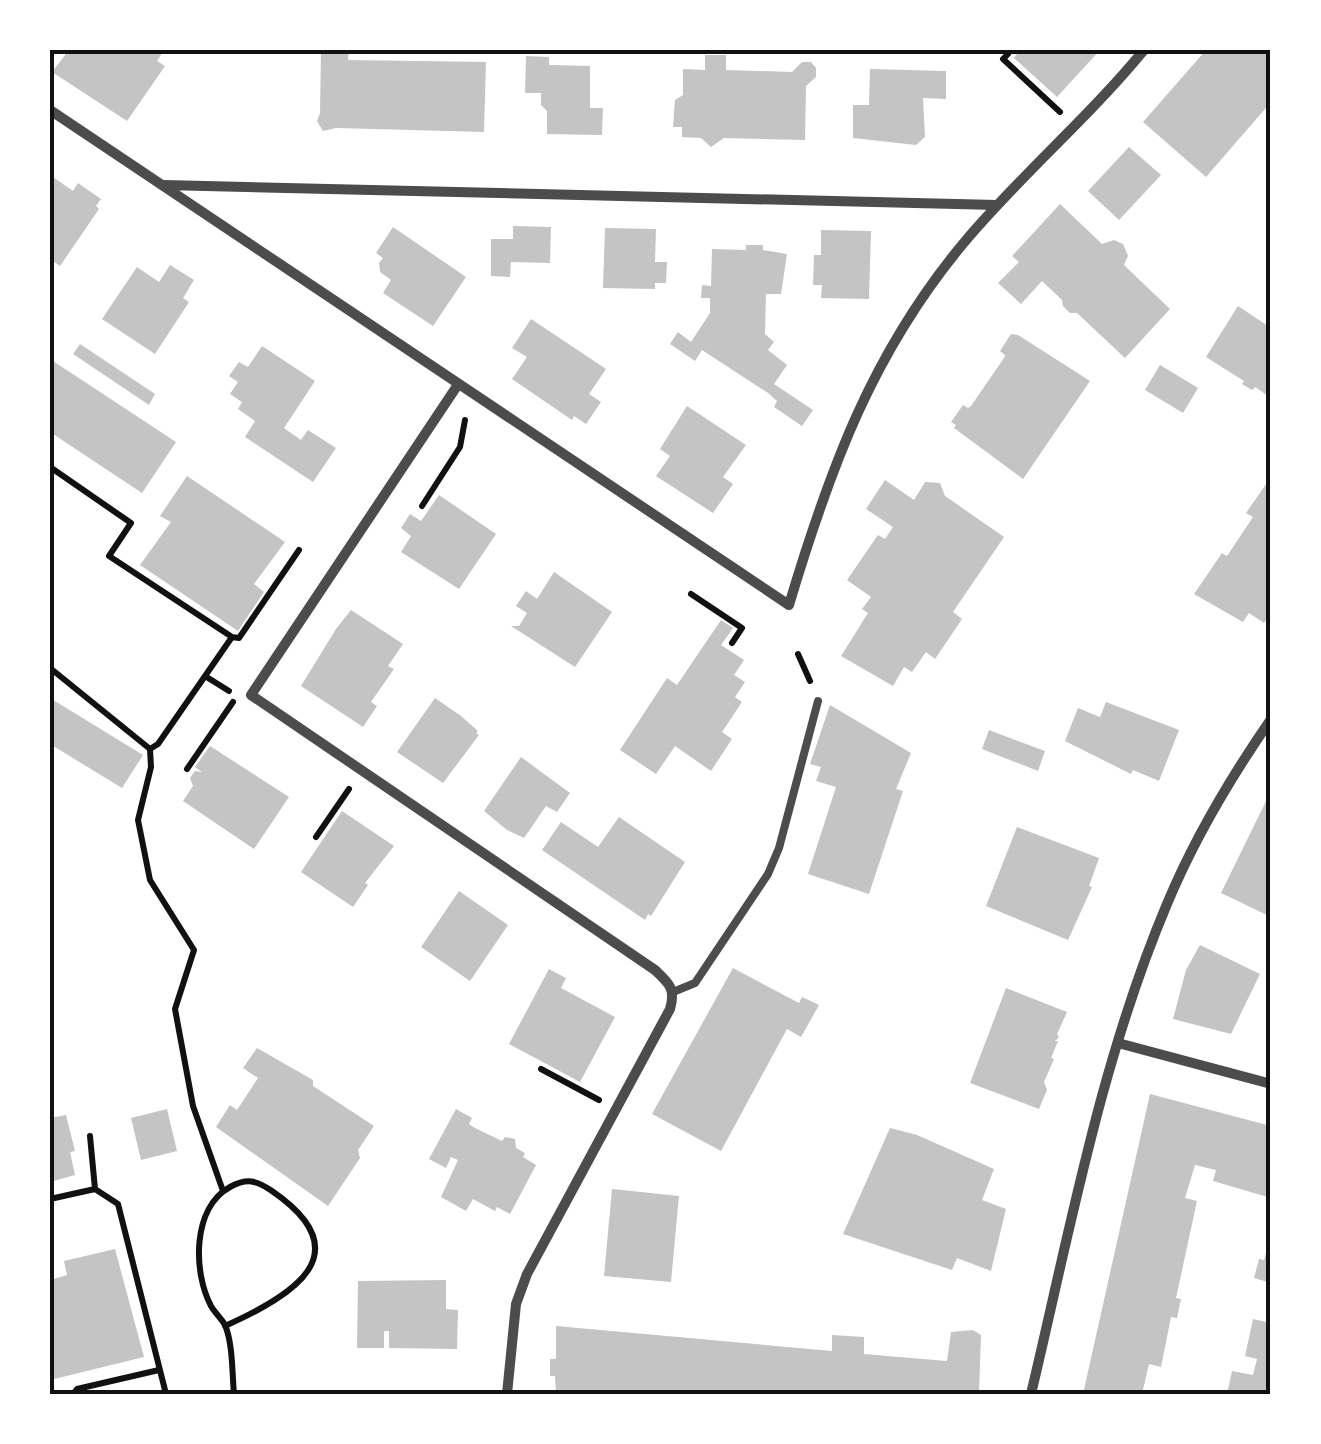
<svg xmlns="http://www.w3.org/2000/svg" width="1321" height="1444" font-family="Lato,sans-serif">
<rect width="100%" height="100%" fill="#fff"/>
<path fill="#c4c4c4" d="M69,50h95l-7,11 8,5 -38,55 -75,-49z
M321,50h28l-1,10 138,2 -2,70 -148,-4 -13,3 -6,-10 3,-8z
M1013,50h87l-43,47 -43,-39 3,-4z
M1206,50h65v52l-65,75 -63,-55z
M705,55h21v15l66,2 10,-10h9l5,6v9l-10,9 -1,54 -81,-2 -13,9 -10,-9 -19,-1v-10h-9l2,-27 8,-5v-26l22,1z
M526,56l23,1v8l41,1v42h13l-1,27 -55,-1v-23l-6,-6v-12h-16z
M870,69l76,2v28l-23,-1 2,39 -9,8 -63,-7v-33h16z
M1129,147l32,28 -42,45 -31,-29z
M50,175l23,16 5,-8 23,16 -5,7 3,3 -39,57 -10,-7z
M1060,204l42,40 12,-4 9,4 5,12 -4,9 46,44 -45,49 -48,-45h-7l-7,-7 -1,-6 -20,-19 -21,23 -23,-21 21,-21 -7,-6z
M513,226l38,1 -1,36 -39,-1 -1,15 -19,-1v-37h22z
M393,227l73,50 -33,49 -50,-33 8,-13 -11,-8 -1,-9 4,-5 -7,-5z
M605,228l51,1 -1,33h12l-1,21h-11v6l-52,-1z
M821,230l50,1 -2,68 -48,-1 1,-13h-9l1,-30h7z
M746,245h17v5l24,4 -6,40h-15l-1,40 9,8 -6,8 19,15 -13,19 39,26 -11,16 -28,-19 3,-6 -9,-8 -66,-43 -7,11 -25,-17 8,-12 13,10 19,-29v-15h-9l1,-13 9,1 1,-37 34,1z
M170,265l24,15 -11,18 6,4 -34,52 -53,-35 35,-52 22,15z
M1238,306l33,22v70l-16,-11 -3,3 -10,-6 2,-3 -38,-24z
M531,319l75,50 -17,25 12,8 -15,22 -12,-8 -2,4 -60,-41 15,-22 -15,-9z
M1011,334l7,1 72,46 -67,98 -69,-51 2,-3 -5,-3 12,-17 5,3 3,-2 33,-48 1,-3 -5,-4z
M80,344l75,50 -6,11 -76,-51z
M262,346l53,35 -31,47 17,12 7,-10 28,18 -23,34 -68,-45 10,-16 -17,-12 4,-7 -12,-8 8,-12 -9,-6 10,-14 9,5z
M53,361l123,81 -34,51 -92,-61v-66z
M1160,365l38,23 -15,25 -38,-23z
M687,406l59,39 -23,32 10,7 -20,29 -57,-37 14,-20 -10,-7z
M187,476l98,66 -31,42 10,8 -26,39 -98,-66 31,-43 -11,-6z
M1271,477v136l-7,10 -15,-10 -6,9 -49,-28 28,-41 5,3 26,-39 -7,-4z
M885,480l29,20 11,-18 15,1 5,13 59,41 -51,75 9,7 -27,40 -9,-7 -14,20 -8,-5 -11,19 -52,-30 27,-43 -6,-4 9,-12 -24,-17 31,-45 7,4 8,-12 -27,-18z
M439,495l57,39 -37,55 -58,-37 10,-16 -10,-8 9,-14 11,7z
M554,572l58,40 -37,55 -64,-41h8l8,-13 -11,-7 10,-15 11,8z
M351,610l52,34 -15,22 6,3 -23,33 6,4 -14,21 -62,-41 35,-57z
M721,620l12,8 -12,17 23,15 -10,15 11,7 -10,15 7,5 -20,30 10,7 -21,32 -36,-25 -19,28 -36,-24 47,-72 10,7z
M50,698l93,57 -21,33 -72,-44z
M435,698l26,18 17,15 -2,2 3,2 -36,48 -46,-31z
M1106,702l73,28 -20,51 -26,-11 -2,4 -66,-33 13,-33 22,9z
M830,705l81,48 -15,36 7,2 -34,103 -61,-20 28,-87 -20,-6 5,-14 -11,-3z
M989,730l56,21 -7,20 -56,-22z
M210,746l79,51 -35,52 -71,-48 10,-15 -3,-8 5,-7 7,1 -7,-5z
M521,757l49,36 -13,19 -11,-6 -22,32 -17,-8 -23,-19z
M1271,791v126l-50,-24z
M342,811l52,35 -29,37 3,2 -15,22 -52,-35z
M619,817l66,45 -34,54 -3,-2 -3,6 -103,-70 19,-28 37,25z
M1017,827l82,31 -10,28 3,1 -24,53 -82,-34z
M459,891l49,34 -38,56 -49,-34z
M1200,945l60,29 -29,60 -58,-15 13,-49z
M733,968l66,35 3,-6 17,8 -18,32 -14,-8 -66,122 -69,-37z
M549,969l17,9 -5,10 54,29 -35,65 -71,-38z
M1006,988l61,24 -10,22 2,3 -4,4h3l-7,17 3,1 -10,23 3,8 -8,19 -69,-26z
M257,1048l56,32v6l61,40 -16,24 2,8 -32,48 -112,-79 14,-22 7,5 21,-32 -15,-10z
M1150,1094l121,32v72l-58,-17 3,-11 -21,-5 -10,33 12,3 -21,97 5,1 -4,19 -6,-1 -10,50 -12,-3 -7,30h-59z
M167,1109l10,42 -36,9 -10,-42z
M456,1109l16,9 -3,6 6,4 27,13 3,-4 10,2 1,9 9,5 -2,4 13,8 -26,49 -13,-7 -2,4 -22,-12 -7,12 -25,-14 17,-37 -7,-3 -5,11 -17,-9z
M66,1115l9,36 -5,1 5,23 -25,7v-64z
M890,1128l27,7 77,34 -12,31 24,9 -15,62 -34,-13 -5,12 -109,-36z
M612,1189l67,7 -8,86 -67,-6z
M1270,1239h1v44l-17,-5 5,-19 5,1z
M115,1249l29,108 -94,23v-100l17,-5 -3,-14z
M446,1280v29l12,1 -1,39 -68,-1v-17h-5v17h-27l1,-67z
M1253,1319l18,4v71h-44l5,-23 21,4 4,-16 -12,-3z
M556,1326l276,25v-16l32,2v17l83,7 4,-29 22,-2 8,5 -2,59h-423l-1,-18h-5v-17h6z"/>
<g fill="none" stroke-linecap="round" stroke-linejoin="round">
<path stroke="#111" stroke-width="6" d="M1008,54l-5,5 57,53
M50,467l81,56 -22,33 123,81
M422,506l38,-59 5,-27
M691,594l51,34 -10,15
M798,654l12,27
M50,668l100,81 1,18 -13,53 12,60 44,70 -19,59 18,97 30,85
M205,676l24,15
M150,749l8,-5 74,-107 7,1 60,-88
M187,769l46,-67
M316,837l33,-48
M541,1069l58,31
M90,1136l5,53 23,15 48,190
M50,1199l45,-10
M225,1326c69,-31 137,-73 47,-135 -16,-11 -25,-13 -42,-4 -38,21 -37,85 -19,119 4,7 10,12 14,19 8,19 7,48 9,69
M73,1394l4,-5 82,-19"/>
<path stroke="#4c4c4c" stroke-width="8" d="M673,992l22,-9 73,-109 11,-26 39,-147"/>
<path stroke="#4c4c4c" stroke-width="10" d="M50,110l739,495c41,-137 84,-255 178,-366 56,-66 122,-122 177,-189
M164,185l833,20
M457,386l-206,309 404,275c14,13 21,19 15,39l-143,265 -11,30 -9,90
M1118,1043l153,41
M1031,1394c39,-164 70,-334 136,-490 27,-65 64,-127 104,-185"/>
</g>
<rect width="1321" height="1444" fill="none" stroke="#ffffff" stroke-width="105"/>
<rect x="52" y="52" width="1216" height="1340" fill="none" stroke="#111" stroke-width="4"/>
</svg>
